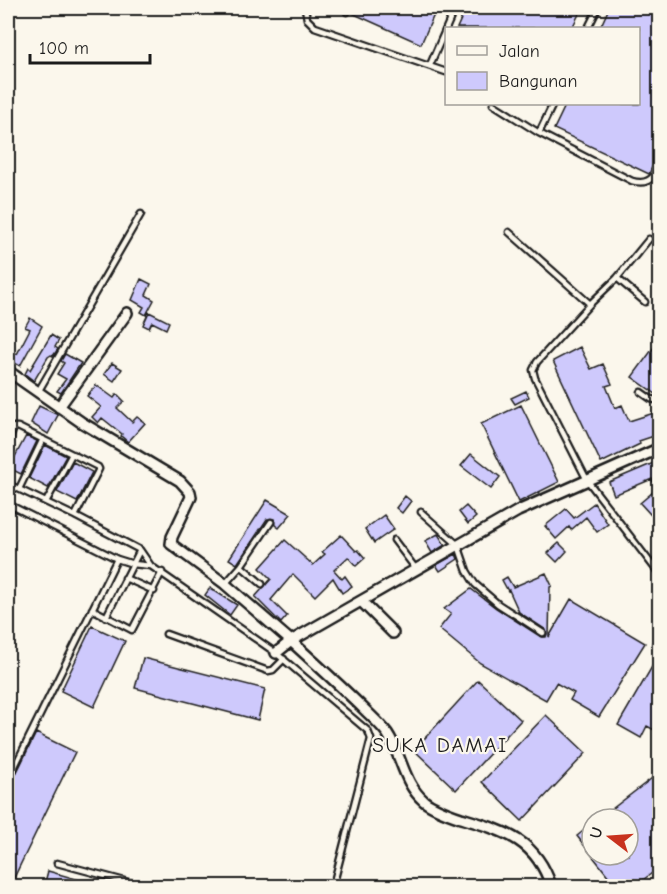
<svg xmlns="http://www.w3.org/2000/svg" width="667" height="894" font-family="'Comic Neue',sans-serif">
<rect width="100%" height="100%" fill="#fbf7ec"/>
<filter id="ink" filterUnits="userSpaceOnUse"><feTurbulence type="fractalNoise" baseFrequency=".0167" numOctaves="2"/><feDisplacementMap in="SourceGraphic" scale="12" xChannelSelector="R" yChannelSelector="G"/><feConvolveMatrix kernelMatrix="1 2 1 2 8 2 1 2 1" color-interpolation-filters="sRGB"/></filter>
<g filter="url(#ink)">
<path fill="#cec9fc" stroke="#1c1c1c" stroke-width="1.5" d="M353,8h84l-16,36 -69,-31z
M466,8h116l-10,20h-115z
M609,8h51v141l-11,25 -95,-45 12,-25h73v-76h-39z
M141,279l10,5 -5,11 8,5 -8,15 -5,-3 3,-5 -12,-7z
M149,312l20,10 -3,7 -14,-7 -3,6 -6,-3z
M30,318l12,8 -22,40 -7,-4 -1,2 -4,-2v-15l9,7 13,-25 -5,-2z
M51,335l8,5 -4,7 3,2 -5,7 -2,-1 -3,2 -14,24 -9,-7 3,-6 2,2z
M660,339v51l-4,4 -24,-17z
M580,347l11,22 12,-5 9,20 -6,2 9,22 7,-3 7,16 31,-10v23l-21,7 1,3 -39,19 -48,-102z
M65,354l16,9 -20,30 -4,-2 9,-12 -9,-5 7,-11 -3,-2z
M112,363l10,6 -8,12 -10,-7z
M96,385l18,13 3,-4 7,7 -7,7 15,14 5,-5 8,6 -17,19 -7,-6 1,-2 -20,-16 -4,5 -6,-6 9,-10 -14,-11z
M526,391l3,6 -14,7 -4,-6z
M521,405l38,77 -40,20 -38,-78z
M39,406l19,9 -10,19 -17,-11z
M26,436l11,5 -16,33 -12,-6z
M45,445l21,11 -18,32 -19,-10z
M471,454l29,23 -9,12 -30,-23z
M73,462l19,10 -15,30 -20,-10z
M656,462l4,7v10l-7,3 -1,-3 -38,16 -5,-13z
M653,492l7,7v26l-20,-22z
M405,496l6,5 -9,12 -6,-5z
M267,500l24,14 -12,14 -4,-3 -1,-6h-7l-30,45 -8,-5z
M594,503l14,21 -11,8 -11,-15 -15,13 -2,-3 -13,12 -11,-13 21,-17 8,9z
M466,506l10,11 -8,7 -9,-12z
M384,515l10,14 -20,14 -9,-14z
M438,534l7,11 -13,8 -7,-12z
M341,535l15,16 2,-1 7,8 -9,8 -8,-9 -14,13 8,9 3,-3 7,10 -10,7 -9,-15 -18,18 -22,-22 -22,26 16,16 -6,7 -26,-26 16,-18 -11,-11 25,-28 28,25 12,-11 -3,-2z
M559,543l8,8 -10,11 -9,-9z
M456,554l2,5 -18,12 -4,-6z
M546,573l6,13 -2,1 -1,50 22,-38 74,44 -46,74 -29,-17 4,-7 -18,-10 -10,17 -66,-37 -41,-34 12,-15 -7,-5 27,-20 25,19 45,29h5l1,-3 -1,-4 -27,-18 -10,-22 -1,1 -6,-11 5,-3 6,10z
M210,588l27,17 -7,10 -25,-20z
M92,626l33,15 -31,66 -33,-16z
M660,653v80l-13,-7 -6,12 -23,-13z
M143,658l122,31 -7,31 -123,-32z
M478,680l43,40 -65,70 -42,-40z
M546,715l40,38 -64,68 -40,-39z
M36,733l39,19 -65,134h-2v-99l4,-5z
M660,772v95l-25,19h-19l-39,-50 15,-12v31h36v-36h-29z
M48,871l49,14v1h-53z"/>
<g fill="none" stroke-linecap="round" stroke-linejoin="round">
<g stroke="#1c1c1c" stroke-width="9">
<path id="service" d="M305,8l2,11 8,8 131,45
M347,12l2,-4
M588,28l10,-20
M430,65l25,-57
M493,104l46,29 93,48c14,4 19,-1 28,-12
M539,133l14,-29
M509,232l81,72 -53,58 -4,8 2,8 52,102 73,95
M617,278l28,24
M590,304l27,-26 32,-39
M38,392l103,-178
M641,392l10,7 9,2
M8,445l6,-18h4l80,40 1,2 -24,47
M8,484l67,32 65,34 11,16 125,87 92,78 3,8 -38,147
M19,489l24,-50
M46,502l26,-48
M8,504l109,55 16,5 18,2
M421,512l37,33 9,26 8,13 23,20 45,29
M394,540l22,29
M241,566l21,18
M125,578l29,13
M225,584l16,-18 30,-44
M92,609l40,21 30,-58
M106,617l34,-67
M166,634l102,37 5,-1 11,-11
M656,643l4,-6
M8,780l109,-221
M57,863l86,23"/>
</g>
<g stroke="#1c1c1c" stroke-width="14">
<path id="minor" d="M8,371l73,51 99,59 10,11 1,5 -19,40 -1,7 54,40 66,57 227,-130 142,-63
M59,407l68,-94
M361,601l32,32
M276,653l15,-12c25,23 50,45 74,69 7,7 16,15 22,23 15,22 16,50 37,68 10,8 25,13 37,17 43,13 75,21 90,68"/>
</g>
<use href="#service" stroke="#fbf7ec" stroke-width="4.5"/>
<use href="#minor" stroke="#fbf7ec" stroke-width="9"/>
</g>
</g>
<g text-anchor="middle" stroke-width="4.5" stroke-linejoin="round" paint-order="stroke">
<g font-size="21" letter-spacing="1.5" fill="#1c1c1c" stroke="#fbf7ec">
<text x="440" y="752">SUKA DAMAI</text>
</g>
</g>
<rect width="667" height="894" fill="none" stroke="#fbf7ec" stroke-width="30"/>
<rect x="15" y="15" width="637" height="864" fill="none" stroke="#1c1c1c" stroke-width="2" filter="url(#ink)"/>
<rect x="445" y="27" width="195" height="78" fill="#fbf7ec" stroke="#a29f99" stroke-width="1.5"/>
<rect x="457" y="46" width="30" height="9" fill="#fbf7ec" stroke="#a29f99" stroke-width="1.5"/>
<text x="499" y="57" font-size="18" fill="#1c1c1c">Jalan</text>
<rect x="457" y="72" width="30" height="18" fill="#cec9fc" stroke="#a29f99" stroke-width="1.5"/>
<text x="499" y="87" font-size="18" fill="#1c1c1c">Bangunan</text>
<g transform="translate(610 837) rotate(287)"><circle r="28" fill="#fbf7ec" stroke="#a29f99" stroke-width="1.5"/>
<path d="M0-4.5L10 22L0 15L-10 22Z" fill="#c8321e"/>
<text y="-9" font-size="16" font-weight="bold" text-anchor="middle" fill="#1c1c1c">U</text>
</g>
<path d="M30 54v9h120v-9" fill="none" stroke="#1c1c1c" stroke-width="3"/>
<text x="39" y="54" font-size="18" fill="#1c1c1c" stroke="#fbf7ec" stroke-width="4.5" paint-order="stroke">100 m</text>
</svg>
